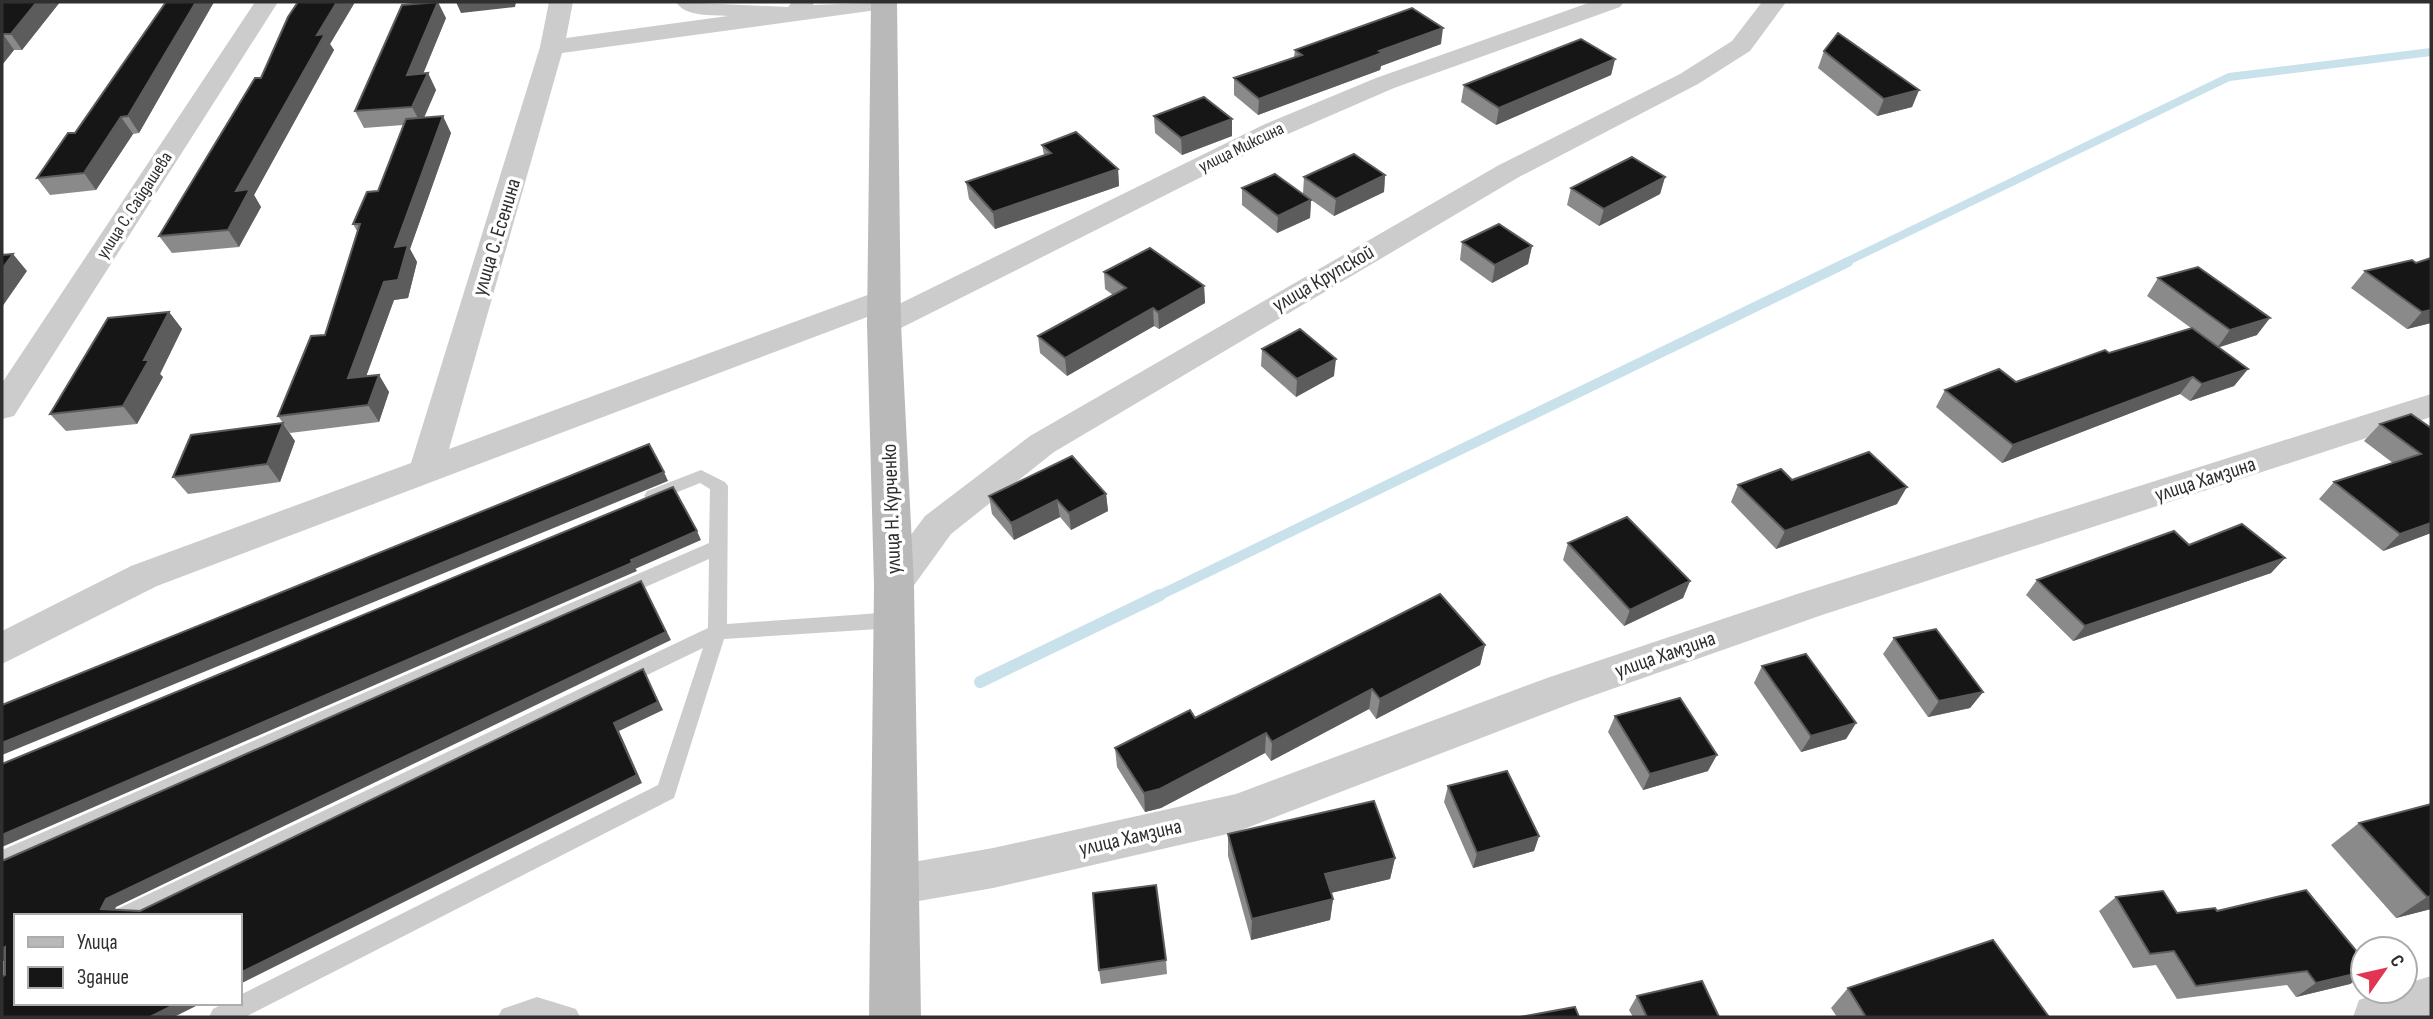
<svg xmlns="http://www.w3.org/2000/svg" width="2433" height="1019" font-family="'Sofia Sans Condensed',sans-serif">
<rect width="100%" height="100%" fill="#fff"/>
<g fill="none" stroke-linecap="round" stroke-linejoin="round">
<path stroke="#c9e1eb" stroke-width="8" d="M1844,263l385,-186 202,-25"/>
<path stroke="#c9e1eb" stroke-width="10" d="M1156,597l692,-335"/>
<path stroke="#c9e1eb" stroke-width="12" d="M980,682l180,-87"/>
<path fill="#ccc" fill-rule="evenodd" d="M701,470l24,12 3,4 -1,138 167,-12 7,3 2,5 -2,5 -7,3 -170,11 -50,159 -429,219h-36l4,-8 11,-6h16v-8l418,-210 45,-137 -554,268h-35l3,-7 591,-281 1,-69 -707,311v-20l707,-307 1,-54 -10,-6 -47,19 -9,-6 3,-5z
M16,957v23l-14,6v-23z
M537,997l39,12 4,8h-82l4,-8z"/>
<path fill="#ccc" fill-rule="evenodd" d="M255,2h23l-264,414 -12,3v-36z
M549,2h24l-7,36 162,-22c-16,-1 -43,1 -52,-14l112,5 4,-5h22l-1,3 83,-3 -4,5 -8,2 -322,44 -113,396 424,-156 11,-3 11,3 4,7 -4,6 368,-181 113,-47 215,-76h33l-4,5 -226,81 -113,49 -386,194 -11,3 -11,-3 -4,-7 4,-7 18,-9 -734,278 -155,78v-33l129,-65 280,-103 129,-416z
M1762,2h24l-36,49 -52,33 -179,93 -465,275 -103,82 -44,61 -13,4 -13,-4 -5,-10 5,-10 44,-59 105,-80 469,-271 181,-91 52,-33z
M2431,394v23l-609,198 -247,87 -339,130 -243,56 -97,17 -16,-6 -6,-14 6,-14 16,-6 97,-17 243,-54 311,-116 250,-84z
M2431,976v41h-78l6,-17 25,-9h21v-7z"/>
<path fill="#b9b9b9" fill-rule="evenodd" d="M871,2h26l4,322 13,261 7,432h-52l5,-432 -7,-261z"/>
</g>
<path fill="#8a8a8a" d="M2,2h58l-38,48h-8l-12,15z
M166,2h48l-75,131 -6,1 -37,56 -46,5 -13,-17 38,-45z
M298,2h57l-25,42 4,6 -80,145 7,12 -22,40 -67,6 -13,-17 102,-158z
M446,18l-23,56 5,-1 8,17 -12,28 27,15 -41,116 7,13 -9,36 -14,2 -28,76 13,-1 10,17 -10,30 -89,11 -12,-17 47,-81 32,-104 -4,-7 25,-33 25,-66 -39,3 -9,-17z
M1441,44l-60,22 -1,4 -122,45 -24,-20v-17l60,-21 1,-7z
M1824,51l95,39 -7,17 -35,9 -59,-48z
M1615,59l-4,16 -115,50 -35,-23 3,-17z
M1154,116l78,3v17l-50,19 -27,-22z
M1042,145l76,24 1,17 -124,43 -26,-30 -3,-17 78,-27z
M1385,175l-1,17 -50,24 -31,-22 1,-17z
M1665,177l-5,17 -61,32 -32,-21 4,-17z
M1242,188l69,12 -1,18 -33,15 -35,-28z
M1462,242l70,4 -4,18 -36,19 -32,-23z
M2416,263l15,60 -24,6 -56,-41 14,-17z
M1104,272l100,14 1,17 -46,26 -5,-3 -87,50 -27,-23 -2,-17 75,-41 -8,-6z
M2158,278l99,57 -39,12 30,22 -14,17 -44,15 -10,-7 -178,69 -66,-56 9,-17 71,-8 175,-54 -44,-32z
M169,312l13,17 -22,45 3,3 -26,47 -71,7 -16,-17z
M1262,349l72,27 -38,21 -35,-31z
M2380,424l51,4v105l-48,18 -64,-52 15,-17 59,-19 -29,-22z
M295,441l-15,41 -92,12 -15,-17z
M1792,480l105,24 -121,45 -45,-47 7,-17z
M1106,494l2,17 -37,19 -11,-13 -46,23 -22,-26 -3,-18z
M1568,543l122,38 -7,17 -59,28 -61,-66z
M2189,545l96,13 -14,15 -198,68 -47,-46 11,-15z
M1894,638l89,54 -13,16 -42,9 -45,-63z
M1485,645l-5,20 -104,54 -7,-10 -98,52 -6,-8 -104,55 -16,4 -28,-45 -2,-19 80,-30z
M1762,666l94,57 -10,16 -45,13 -47,-69z
M1615,716l93,55 -65,19 -35,-58z
M1448,786l91,50 -5,15 -61,17 -29,-66z
M2431,804v105l-35,9 -65,-73 28,-22z
M1228,834l167,24 -5,21 -59,14 2,6 -3,21 -79,20 -23,-84z
M2116,897l61,16 40,-2 146,48v17l-13,8 -54,13 -9,-12 -110,14 -21,-34 -23,3 -34,-57z
M1166,960l1,14 -66,10 -2,-14z
M1848,988l201,29h-212l-6,-9z
M1637,996l82,21h-86l-4,-7z"/>
<path fill="#5c5c5c" d="M37,2h23l-38,48 -11,-16z
M196,2h18l-75,131 -11,-17z
M337,2h18l-25,42 4,6 -80,145 7,12 -22,40 -11,-17 8,-39 81,-156z
M438,2l8,16 -30,73 -9,-16z
M456,2h60l-1,5 -54,6z
M1443,28l-2,16 -60,22 -1,4 -122,45 1,-16 120,-48z
M3,34l11,16 -12,15v-29z
M1615,59l-4,16 -115,50 3,-17z
M428,73l8,17 -15,34 -9,-17z
M1919,90l-7,17 -35,9 7,-17z
M443,116l8,17 -41,116 7,13 -9,36 -14,2 -35,96 -11,-18z
M121,117l12,17 -37,56 -12,-17z
M1232,119v17l-50,19 -1,-17z
M1118,169l1,17 -124,43 -2,-17z
M1385,175l-1,17 -50,24 2,-17z
M1665,177l-5,17 -61,32 5,-17z
M1311,200l-1,18 -33,15 1,-17z
M1532,246l-4,18 -36,19 3,-18z
M13,254l14,17 -25,36v-38z
M1204,286l1,17 -46,26 -1,-17z
M1153,308l1,18 -87,50 -2,-18z
M2431,310v13l-24,6 15,-17z
M169,312l13,17 -22,45 3,3 -26,47 -14,-18 21,-46z
M2270,318l-13,17 -40,13 13,-18z
M1336,359l-2,17 -38,21 1,-18z
M2248,369l-14,17 -44,15 12,-17z
M379,375l10,17 -10,30 -11,-17z
M2193,377l-13,17 -178,69 11,-18z
M283,423l12,18 -15,41 -13,-18z
M664,472l4,9 -666,274v-12z
M1907,487l-10,17 -121,45 9,-18z
M1106,494l2,17 -37,19 -2,-17z
M1057,500l3,17 -46,23 -3,-17z
M2431,523v10l-48,18 17,-17z
M697,531l4,9 -66,29 -4,-9z
M2285,558l-14,15 -198,68 12,-15z
M632,563l5,8 -635,276v-12z
M641,581l30,59 -555,267 -4,9 -11,-7 5,-10z
M1690,581l-7,17 -59,28 6,-16z
M1485,645l-5,20 -104,54 4,-20z
M643,669l20,41 -44,21 23,52 -402,201v-11l374,-250z
M1372,689l-3,20 -98,52 1,-19z
M1983,692l-13,16 -42,9 11,-16z
M1856,723l-10,16 -45,13 10,-16z
M1266,733l-1,20 -104,55 -16,4 -1,-19z
M1717,755l-9,16 -65,19 7,-16z
M1539,836l-5,15 -61,17 4,-15z
M1395,858l-5,21 -68,16 3,-21z
M2431,896v13l-35,9 31,-21z
M1333,899l-3,21 -79,20 1,-21z
M5,947l11,8 -14,7v-13z
M2363,972v4l-13,8 -54,13 20,-14z
M178,1003h24l-28,14h-24z"/>
<path fill="#161616" stroke="#5c5c5c" stroke-width="2" d="M2,2h35l-26,32h-8l-1,2z
M166,2h30l-68,114 -7,1 -37,56 -47,5 31,-45h7z
M298,2h39l-20,33 8,-1 -89,157 14,-2 -22,41 -69,6 96,-158h6l27,-61z
M438,2l-31,73 21,-2 -16,34 -57,4 47,-106z
M1412,8l31,20 -64,23 3,2 -123,46 -25,-21 68,-23 -7,-5z
M1838,33l81,57 -35,9 -60,-48z
M1581,39l34,20 -116,49 -35,-23z
M1204,97l28,22 -51,19 -27,-22z
M443,116l-48,131 13,-2 -10,35 -14,2 -36,96 31,-3 -11,30 -90,11 33,-80 14,-1 35,-111h-7l14,-32 11,-1 28,-72z
M1076,132l42,37 -125,43 -27,-30 85,-29 -9,-8z
M1354,154l31,21 -49,24 -32,-22z
M1632,157l33,20 -61,32 -33,-21z
M1275,174l36,26 -33,16 -36,-28z
M1499,224l33,22 -37,19 -33,-23z
M1150,248l54,38 -46,26 -5,-4 -88,50 -27,-22 88,-48 -22,-16z
M13,254l-11,15v-14z
M2431,258v52l-9,2 -57,-41 47,-11 4,3z
M2198,267l72,51 -40,12 -72,-52z
M169,312l-25,48h5l-26,46 -73,8 58,-96z
M2192,328l56,41 -46,15 -9,-7 -180,68 -68,-55 54,-21 17,13 89,-32 4,3z
M1300,329l36,30 -39,20 -35,-30z
M2411,414l20,14v95l-31,11 -66,-52 87,-28 -41,-30z
M283,423l-16,41 -94,13 18,-42z
M649,444l15,28 -662,271v-38z
M1869,452l38,35 -122,44 -47,-46 43,-16 11,11z
M1072,456l34,38 -37,19 -12,-13 -46,23 -22,-27z
M673,487l24,44 -66,29 1,3 -630,272v-71z
M1627,517l63,64 -60,29 -62,-67z
M2242,524l43,34 -200,68 -48,-46 137,-49 15,14z
M641,581l25,51 -560,267 -5,10 39,2 503,-242 15,33 -44,21 23,52 -397,198v-57h-224v87h162l-28,14h-148v-40l3,-2v-28l-3,2v-88z
M1440,594l45,51 -105,54 -8,-10 -100,53 -6,-9 -106,56 -16,4 -29,-45 75,-38 5,8z
M1936,629l47,63 -44,9 -45,-63z
M1806,654l50,69 -45,13 -49,-70z
M1680,698l37,57 -67,19 -35,-58z
M1507,771l32,65 -62,17 -29,-67z
M1374,801l21,57 -70,16 8,25 -81,20 -24,-85z
M2431,804v92l-4,1 -68,-74z
M1156,885l10,75 -67,10 -6,-77z
M2306,890l57,69v13l-47,11 -9,-12 -111,15 -22,-35 -24,3 -34,-57 47,-6 14,22 38,-5 2,3z
M1993,940l56,77h-183l-18,-29z
M1702,981l17,36h-72l-10,-21z
M1575,1007l4,10h-59z"/>
<g text-anchor="middle" stroke-width="7" stroke-linejoin="round" paint-order="stroke">
<g font-size="18" fill="#2f2f2f" stroke="#fff">
<text transform="translate(1241 147) rotate(-26)" y="6">улица Миксина</text>
<text transform="translate(134 205) rotate(-57)" y="6">улица С. Сайдашева</text>
</g>
<g font-size="21" fill="#2f2f2f" stroke="#fff">
<text transform="translate(496 237) rotate(-73)" y="7">улица С. Есенина</text>
<text transform="translate(1323 278) rotate(-30)" y="7">улица Крупской</text>
<text transform="translate(2205 479) rotate(-18)" y="7">улица Хамзина</text>
<text transform="translate(891 509) rotate(-92)" y="7">улица Н. Курченко</text>
<text transform="translate(1665 654) rotate(-19)" y="7">улица Хамзина</text>
<text transform="translate(1130 837) rotate(-13)" y="7">улица Хамзина</text>
</g>
</g>
<rect width="2433" height="1019" fill="none" stroke="#2f2f2f" stroke-width="7"/>
<rect x="14" y="914" width="228" height="91" fill="#ffffff" stroke="#acacac" stroke-width="2"/>
<rect x="28" y="937" width="35" height="10" fill="#b9b9b9" stroke="#acacac" stroke-width="2"/>
<text x="77" y="949" font-size="21" fill="#2f2f2f">Улица</text>
<rect x="28" y="967" width="35" height="21" fill="#161616" stroke="#acacac" stroke-width="2"/>
<text x="77" y="984" font-size="21" fill="#2f2f2f">Здание</text>
<g transform="translate(2384 970) rotate(56)"><circle r="33" fill="#ffffff" stroke="#acacac" stroke-width="2"/>
<path d="M0-5L12 26L0 18L-12 26Z" fill="#e13552"/>
<text y="-10" font-size="19" font-weight="bold" text-anchor="middle" fill="#2f2f2f">С</text>
</g>
</svg>
